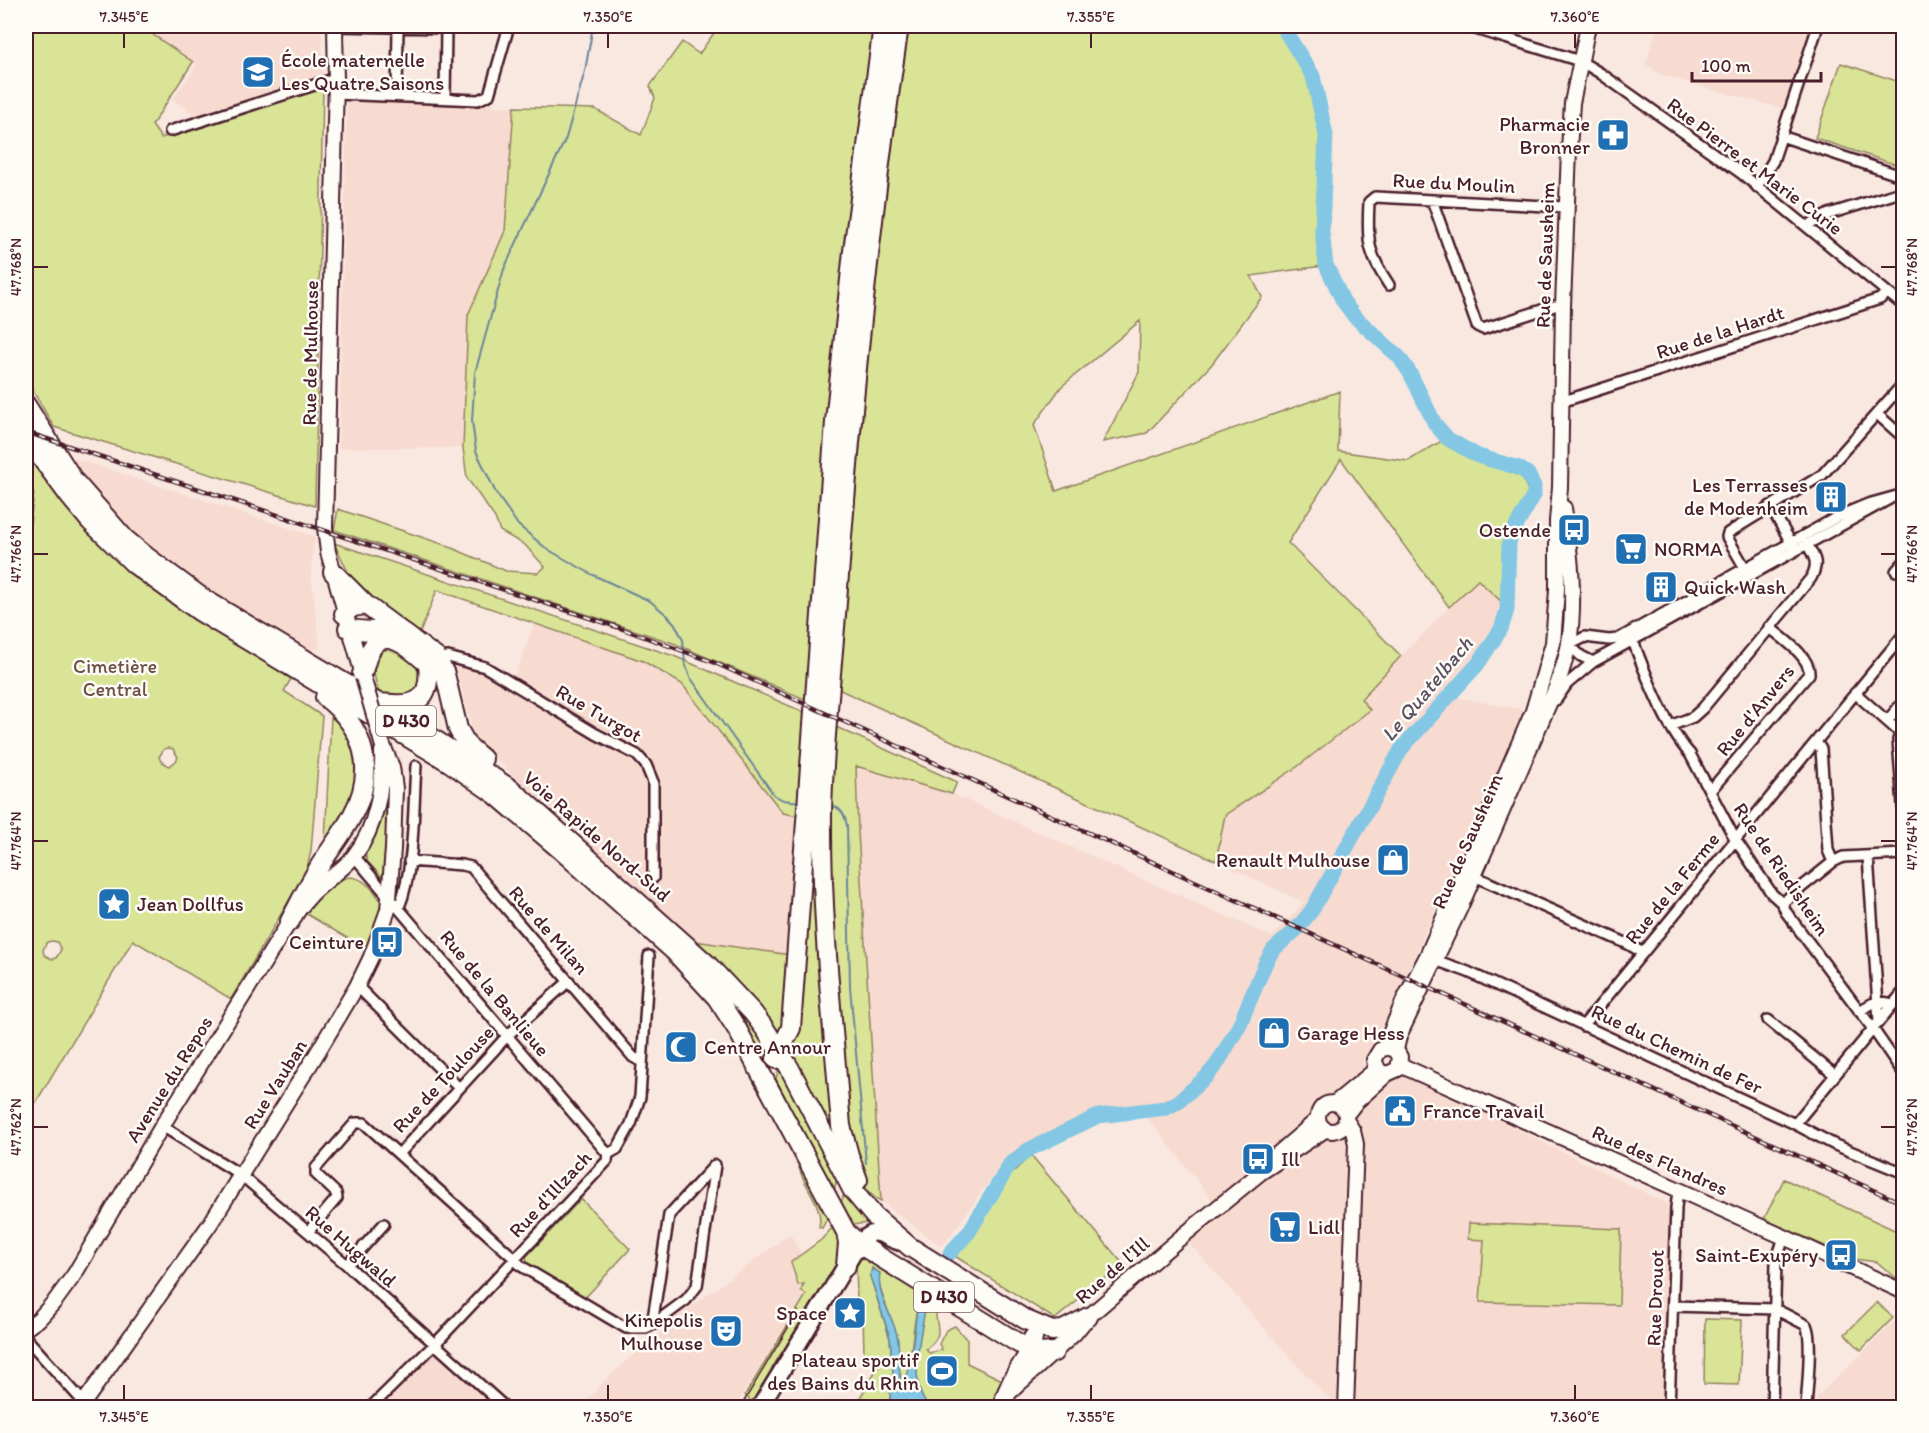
<svg xmlns="http://www.w3.org/2000/svg" width="1929" height="1433" font-family="Itim,sans-serif">
<rect width="100%" height="100%" fill="#f9e8e0"/>
<filter id="ink" filterUnits="userSpaceOnUse"><feTurbulence type="fractalNoise" baseFrequency=".0167" numOctaves="2"/><feDisplacementMap in="SourceGraphic" scale="12" xChannelSelector="R" yChannelSelector="G"/><feConvolveMatrix kernelMatrix="1 2 1 2 8 2 1 2 1" color-interpolation-filters="sRGB"/></filter>
<g filter="url(#ink)">
<path fill="#f7dad0" d="M140,26h173l8,4 1,4 1,44 -124,40 -26,-19 24,-34z
M1657,26h154l-27,83 -123,-34 -15,-11z
M347,100l167,7 -9,124 -37,84 -5,133h-124z
M68,456l248,81 -4,16 -1,21 9,74 -13,2 -89,-53 -43,-30 -42,-34 -35,-37 -14,-21z
M1478,580l28,26 -51,91 69,13 -132,297 -30,56 45,12 269,133 -9,199h-325l-20,-14 -135,-152 34,-30 -81,-103h-35l-48,22 -58,38 -57,79 -61,-46 -23,-369 -2,-67 96,29 320,143 32,-35 -88,-41 8,-46 73,-48 72,-57 -8,-11 88,-92z
M535,623l108,38 39,23 101,129 16,3 -9,139 -95,-14 -29,-21 -191,-181 -20,-75 60,11z
M790,1234l25,43 -80,130 -155,1 29,-32 71,-61z
M1903,1313v94h-86v-10z
M435,1349l65,59h-118z"/>
<path fill="#d9e496" stroke="#928260" stroke-width="1.5" fill-rule="evenodd" d="M26,26h114l53,36 -41,63 9,13 162,-51 -8,419 -261,-79 -28,-48z
M719,26h157l-69,674 -134,-57 -339,-113 4,-21 107,36 61,26 32,2 7,-6 -20,-22 -25,-14 -5,-13 -28,-40 -4,-30 5,-133 37,-84 9,-124 81,2 46,26 14,-37 -5,-12 32,-44 17,12z
M906,26h370l33,51 13,60 -5,92 5,37 -71,10 11,21 -50,67 -65,69 -44,9 36,-70 1,-51 -79,66 -27,38 22,66 284,-100 -2,60 70,10 35,-21 34,18 45,19 8,18 -25,45 1,66 -28,-26 -29,27 -108,-148 -53,84 113,113 -40,43 9,11 -73,57 -72,48 -9,46 -378,-172 39,-432z
M1841,63l62,20v84l-88,-29z
M26,447l169,170 96,62 -7,12 38,25 -11,135 -5,21 -75,127 -98,-59 -107,179v-597l4,2 4,-31 -8,-10zM169,748l4,1 5,8 -2,4 -7,5 -8,-5 -2,-4 5,-8zM52,941l5,1 4,8 -5,8 -4,1 -8,-4 -1,-5 4,-8z
M334,543l340,113 132,57 -7,103 -16,-3 -101,-129 -39,-23 -206,-71 -18,45 -51,-37 -17,-20z
M388,645l34,21 -5,29h-32l-7,-4 -4,-17 1,-19z
M331,717l16,14 12,31 -1,24 -17,39 -16,16z
M836,727l121,55 -5,12 -96,-28 2,66 23,369c-21,-8 -27,-40 -32,-60l-20,-261v-62z
M389,779l1,10 -5,87 -3,1 -15,-16 -2,-9 14,-33z
M811,817l25,322 -49,-87z
M349,877c15,0 26,14 33,26l-15,47 -62,-37c12,-17 23,-31 44,-36z
M695,941l95,14 -5,76 -7,3 -36,-46z
M724,989l49,62 -5,8h-4l-30,-49z
M779,1067l58,110 -3,16 -58,-114z
M1031,1155l92,109 -68,55 -102,-64 21,-22 35,-57z
M798,1160l30,57 -6,11 -3,-1c6,-24 -21,-45 -21,-67z
M1784,1179l119,55v37l-7,7 -19,-16 -23,-3 -90,-40z
M845,1190l26,32 -2,1 -18,2 -10,-21z
M581,1199l49,50 -46,50 -56,-35 -2,-7z
M1469,1223l152,6 -2,76 -139,-3 4,-62 -16,-1z
M833,1227l8,18 -1,18 -86,138 -2,1 -7,-7 61,-100 -5,-5 3,-6 -6,1 -7,-23 30,-22z
M862,1251l75,51c-6,23 12,30 -11,47l3,4 13,-3 -3,-6 7,-14 9,-4 12,14v23l37,18 -7,26h-68c-23,-23 -7,-77 -3,-106l-6,-5c-9,29 -6,62 -17,91l-4,-18 -2,-33 -19,-53 -8,-7 20,63 3,32 -4,36 -35,1 25,-43 -15,-10 -1,-44 -6,-9 -1,-46z
M1877,1302l16,16 -32,32 -16,-16z
M1705,1319l37,1 -3,65 -35,-1z"/>
<path fill="#83c7e4" stroke="#6c849a" stroke-width="1.5" d="M872,1268l8,5c-4,20 12,42 17,62 4,16 -1,36 6,51 10,-20 11,-64 16,-90l8,4c-5,30 -21,83 2,107h-40l4,-36 -3,-33 -20,-62z"/>
<g fill="none" stroke-linecap="round" stroke-linejoin="round">
<path stroke="#6c849a" stroke-width="2" d="M593,26l-8,45 -19,67 -62,131 -29,104 -3,48 4,30 20,42 22,32 29,24 46,26 57,26 18,15 7,8 8,16 2,23 5,14 84,118 9,5 18,2
M830,805c12,3 15,10 17,21l3,161 16,176"/>
<path stroke="#83c7e4" stroke-width="15" d="M950,1253l19,-21 41,-68 18,-14 70,-34 68,-8 12,-6 28,-25 11,-13 22,-38 27,-64 7,-12 23,-20 16,-20 90,-162 76,-84 23,-35 6,-19 2,-68 5,-12 20,-35v-9l-6,-12 -9,-6 -41,-12 -30,-17 -13,-15 -25,-51 -11,-16 -45,-41 -11,-15 -17,-36 -4,-34 4,-96 -13,-59 -31,-50"/>
<g stroke="#4a1f2b" stroke-width="14">
<path id="street" d="M335,26l111,2
M1466,26l114,35 20,12 141,100 163,133
M336,94l142,6 11,-5 20,-69
M397,96l1,-69
M445,98l1,-70 26,-1v-1
M170,131l157,-50h9
M1781,136l123,41
M1757,187l16,-26 45,-135
M1432,200l45,126 6,3 71,-23h9
M1807,226l22,-12 75,-23
M1389,285c-22,-33 -22,-45 -20,-83l6,-5 191,10
M1561,402l319,-103 7,-7
M1877,414l27,24
M1770,506l23,40
M1745,568l-18,-31 1,-4 94,-58 82,-92
M1896,571l8,-9
M1630,633c13,35 35,94 60,121l45,85 37,55 10,9 4,9 87,117 31,45
M1569,645l16,-8 24,3 9,-1 221,-123 29,-12 36,-10
M1569,645l12,11 12,6
M435,659l13,-2 37,10 111,67 41,21 9,10 7,17v96
M1855,693l49,43
M1556,700l11,-16 26,-22 298,-164
M1887,721l17,-20
M1670,726l23,-9 10,-9 108,-130c8,-15 4,-20 -4,-34
M1901,734l-3,6 6,78
M1816,742l5,7 7,101 5,12
M1710,791l99,-117c2,-17 -27,-36 -40,-47
M354,856l254,298
M1868,856l11,165
M409,861l53,4 9,2 162,190 9,5
M1474,876l154,68 15,9
M1782,903l51,-41 10,-5 61,-3
M399,907c16,-39 14,-98 17,-141
M1435,960l33,12 104,48 223,104 40,21 69,28
M357,986l102,102
M1859,1011l18,-10 16,3
M1768,1020l67,55
M1583,1026l321,-392
M1795,1124l109,-133
M162,1126l79,49 106,90 159,143
M399,1154l109,-119 61,-54
M308,1232l29,-34 -1,-5 -20,-19v-6l39,-45h9l150,135 7,8 105,62h20l6,-3 34,-25 11,-14 18,-121 -46,50 -17,110
M347,1265l37,-41
M1673,1306l102,3 31,16c7,13 1,65 0,83
M26,1338l61,68
M370,1408l65,-64 172,-183 1,-7 9,-5 14,-25 9,-27 9,-141
M1669,1408l7,-200 2,-18
M1772,1408l4,-146 8,-25"/>
</g>
<g stroke="#4a1f2b" stroke-width="18">
<path id="secondary" d="M335,26l1,55 -11,447 3,24 35,123
M1384,1048l20,-48 23,-44 106,-245 20,-68 4,-53v-69l3,-33 3,-182 6,-156 3,-47 16,-77
M1396,1050l3,-14 61,-128 98,-225c4,-13 9,-27 11,-40 7,-45 1,-91 -5,-135
M1400,1065l384,172 120,55
M1318 1117a14 14 0 1 1 28 0a14 14 0 1 1-28 0Z
M1335,1103l38,-31 2,-7
M1346,1115l10,-13 31,-28 11,-5 2,-12c-4,-9 -11,-11 -20,-7l-6,10 5,11 8,3
M1274,1157l44,-38
M26,1328l13,-9 16,-18 19,-26 88,-149 128,-205c8,-10 16,-22 26,-31 13,-12 28,-21 38,-34 23,-29 29,-70 28,-105
M1011,1391l63,-57 14,-17 91,-78 81,-66 65,-43
M80,1408l130,-184 106,-169 41,-69 14,-29 17,-47 5,-61 2,-61 -3,-21 -10,-24
M1346,1408l10,-264 -3,-13 -7,-11"/>
</g>
<g stroke="#4a1f2b" stroke-width="20">
<path id="primary" d="M759,1408l100,-164c17,-19 19,-9 40,-2"/>
</g>
<g stroke="#4a1f2b" stroke-width="22">
<path id="highway" d="M26,405l48,76 51,58 22,18 57,42 174,104 133,86 196,175 46,49 12,16 24,38 64,124 21,25 36,31 116,73 26,11 11,-1 25,-13
M26,431l13,24 31,42 20,24 44,43 65,47 250,151 46,32 67,57 112,100 43,47 20,31 109,203 13,12 159,99 22,10 14,-1
M333,572l33,33 71,53 8,16 13,55 9,16 16,14
M344,614l9,-7 13,-2
M348,628c17,5 32,0 47,10
M362,674c3,-7 4,-16 8,-23 15,-28 43,0 58,13 4,40 -15,43 -49,39
M290,921c9,-17 18,-35 28,-52 11,-19 25,-35 35,-55 24,-45 11,-87 -28,-117
M776,1059l15,-31 44,-606 18,-171 30,-225
M858,1180l-9,-25 -8,-29c-8,-103 -20,-207 -19,-311 1,-74 11,-152 16,-227 14,-188 33,-376 61,-562
M846,1266l2,-23 -2,-11
M1005,1397l9,-20 17,-27 2,-12"/>
</g>
<use href="#street" stroke="#fdfcf7" stroke-width="9"/>
<use href="#secondary" stroke="#fdfcf7" stroke-width="14"/>
<use href="#primary" stroke="#fdfcf7" stroke-width="15"/>
<use href="#highway" stroke="#fdfcf7" stroke-width="18"/>
<path stroke="#4a1f2b" stroke-width="1.5" d="M740,1408l58,-97"/>
<g stroke="#4a1f2b" stroke-width="4.5">
<path id="rail" d="M26,432l594,196 93,34 1191,542"/>
</g>
<use href="#rail" stroke="#fdfcf7" stroke-width="2" stroke-dasharray="7" stroke-linecap="butt"/>
<g stroke="#4a1f2b" stroke-width="18" stroke-linecap="butt">
<path id="secondary-bridge" d="M363,677l19,66"/>
</g>
<use href="#secondary-bridge" stroke="#fdfcf7" stroke-width="14"/>
</g>
</g>
<path fill="none" stroke="#4a1f2b" stroke-width="2" d="M124,33v15M608,33v15M1091,33v15M1575,33v15M33,267h15M1881,267h15M33,554h15M1881,554h15M33,841h15M1881,841h15M33,1127h15M1881,1127h15M124,1385v15M608,1385v15M1091,1385v15M1575,1385v15"/>
<defs>
<g id="school-square" transform="scale(1.725)"><rect x="-9" y="-9" width="18" height="18" rx="4" fill="#1f6fb2" stroke="#fdfcf7"/><path d="M0-5L7-2L0 1L-7-2ZM-4 1L0 2.5L4 1V4Q0 6-4 4Z" fill="#fff"/></g>
<g id="pharmacy-square" transform="scale(1.725)"><rect x="-9" y="-9" width="18" height="18" rx="4" fill="#1f6fb2" stroke="#fdfcf7"/><path d="M-2-6h4v4h4v4h-4v4h-4v-4h-4v-4h4Z" fill="#fff"/></g>
<g id="building-square" transform="scale(1.725)"><rect x="-9" y="-9" width="18" height="18" rx="4" fill="#1f6fb2" stroke="#fdfcf7"/><path d="M-4-6H4V6H1V3H-1V6H-4ZM-2.5-4.3h1.7v1.8h-1.7ZM.8-4.3h1.7v1.8H.8ZM-2.5-1h1.7V.8h-1.7ZM.8-1h1.7V.8H.8Z" fill="#fff"/></g>
<g id="bus-square" transform="scale(1.725)"><rect x="-9" y="-9" width="18" height="18" rx="4" fill="#1f6fb2" stroke="#fdfcf7"/><path d="M-5-6H5V4H4V6H2V4H-2V6H-4V4H-5ZM-3.5-4V0h7V-4ZM-3.5 1.2v1.5H-2V1.2ZM2 1.2v1.5H3.5V1.2Z" fill="#fff"/></g>
<g id="supermarket-square" transform="scale(1.725)"><rect x="-9" y="-9" width="18" height="18" rx="4" fill="#1f6fb2" stroke="#fdfcf7"/><path d="M-6-5.5h2.5l.6 2H6L4.5 2H-2.5L-4.4-4H-6ZM-1.5 3.2a1.3 1.3 0 1 0 .1 0ZM3 3.2a1.3 1.3 0 1 0 .1 0Z" fill="#fff"/></g>
<g id="shop-square" transform="scale(1.725)"><rect x="-9" y="-9" width="18" height="18" rx="4" fill="#1f6fb2" stroke="#fdfcf7"/><path d="M-5-2.5h2.3a2.7 3.5 0 0 1 5.4 0H5L5.5 6h-11ZM-1.5-2.5h3a1.5 2.3 0 0 0-3 0Z" fill="#fff"/></g>
<g id="sight-square" transform="scale(1.725)"><rect x="-9" y="-9" width="18" height="18" rx="4" fill="#1f6fb2" stroke="#fdfcf7"/><path d="M0-6L1.8-2.2L6-1.7L2.9 1.2L3.7 5.4L0 3.3L-3.7 5.4L-2.9 1.2L-6-1.7L-1.8-2.2Z" fill="#fff"/></g>
<g id="mosque-square" transform="scale(1.725)"><rect x="-9" y="-9" width="18" height="18" rx="4" fill="#1f6fb2" stroke="#fdfcf7"/><path d="M3.5-4.9A6 6 0 1 0 3.5 4.9A5 5 0 1 1 3.5-4.9Z" fill="#fff"/></g>
<g id="civic-square" transform="scale(1.725)"><rect x="-9" y="-9" width="18" height="18" rx="4" fill="#1f6fb2" stroke="#fdfcf7"/><path d="M-.6-6.5H3V-4.5H.6V-3L4-1V1h2V6H-6V1h2V-1L-.6-3ZM-1.2 2.5V6h2.4V2.5Z" fill="#fff"/></g>
<g id="theatre-square" transform="scale(1.725)"><rect x="-9" y="-9" width="18" height="18" rx="4" fill="#1f6fb2" stroke="#fdfcf7"/><path d="M-5-5.5Q0-4 5-5.5V0Q5 5 0 6Q-5 5-5 0ZM-3.3-2.5H-1v1.5H-3.3ZM1-2.5H3.3v1.5H1ZM-2.8 1Q0 5.5 2.8 1Z" fill="#fff"/></g>
<g id="stadium-square" transform="scale(1.725)"><rect x="-9" y="-9" width="18" height="18" rx="4" fill="#1f6fb2" stroke="#fdfcf7"/><path d="M0-5a6.5 5 0 1 0 0 10a6.5 5 0 1 0 0-10ZM-3.5-1.8h7v3.6h-7Z" fill="#fff"/></g>
</defs>
<g fill-rule="evenodd">
<use href="#school-square" x="258" y="72"/>
<use href="#pharmacy-square" x="1613" y="135"/>
<use href="#building-square" x="1831" y="497"/>
<use href="#bus-square" x="1574" y="530"/>
<use href="#supermarket-square" x="1631" y="549"/>
<use href="#building-square" x="1661" y="587"/>
<use href="#shop-square" x="1393" y="860"/>
<use href="#sight-square" x="114" y="904"/>
<use href="#bus-square" x="387" y="942"/>
<use href="#shop-square" x="1274" y="1033"/>
<use href="#mosque-square" x="681" y="1047"/>
<use href="#civic-square" x="1400" y="1111"/>
<use href="#bus-square" x="1258" y="1159"/>
<use href="#supermarket-square" x="1285" y="1227"/>
<use href="#bus-square" x="1841" y="1255"/>
<use href="#sight-square" x="850" y="1313"/>
<use href="#theatre-square" x="726" y="1331"/>
<use href="#stadium-square" x="942" y="1371"/>
</g>
<g text-anchor="middle" stroke-width="5" stroke-linejoin="round" paint-order="stroke">
<g fill="#fdfcf7" stroke="#806168" stroke-width="1.5">
<rect x="376" y="706" width="60" height="30" rx="4.5"/>
<rect x="914" y="1282" width="60" height="30" rx="4.5"/>
</g>
<g font-size="18" font-weight="bold" fill="#4a1f2b">
<text x="406" y="727">D 430</text>
<text x="944" y="1303">D 430</text>
</g>
<g font-size="20" fill="#4a1f2b" stroke="#fdfcf7" text-anchor="start">
<text x="281" y="67">École maternelle<tspan x="281" dy="23">Les Quatre Saisons</tspan></text>
<text x="1590" y="131" text-anchor="end">Pharmacie<tspan x="1590" dy="23">Bronner</tspan></text>
<text x="1808" y="492" text-anchor="end">Les Terrasses<tspan x="1808" dy="23">de Modenheim</tspan></text>
<text x="1551" y="537" text-anchor="end">Ostende</text>
<text x="1654" y="556">NORMA</text>
<text x="1684" y="594">Quick Wash</text>
<text x="1370" y="867" text-anchor="end">Renault Mulhouse</text>
<text x="137" y="911">Jean Dollfus</text>
<text x="364" y="949" text-anchor="end">Ceinture</text>
<text x="1297" y="1040">Garage Hess</text>
<text x="704" y="1054">Centre Annour</text>
<text x="1423" y="1118">France Travail</text>
<text x="1281" y="1166">Ill</text>
<text x="1308" y="1234">Lidl</text>
<text x="1818" y="1262" text-anchor="end">Saint-Exupéry</text>
<text x="827" y="1320" text-anchor="end">Space</text>
<text x="703" y="1327" text-anchor="end">Kinepolis<tspan x="703" dy="23">Mulhouse</tspan></text>
<text x="919" y="1367" text-anchor="end">Plateau sportif<tspan x="919" dy="23">des Bains du Rhin</tspan></text>
</g>
<g font-size="20" fill="#4a1f2b" stroke="#fdfcf7">
<text transform="translate(1755 166) rotate(37)" y="7">Rue Pierre et Marie Curie</text>
<text transform="translate(1454 183) rotate(3)" y="7">Rue du Moulin</text>
<text transform="translate(1545 255) rotate(-88)" y="7">Rue de Sausheim</text>
<text transform="translate(1720 332) rotate(-18)" y="7">Rue de la Hardt</text>
<text transform="translate(310 353) rotate(-89)" y="7">Rue de Mulhouse</text>
<text transform="translate(1755 710) rotate(-51)" y="7">Rue d'Anvers</text>
<text transform="translate(599 713) rotate(30)" y="7">Rue Turgot</text>
<text transform="translate(597 836) rotate(41)" y="7">Voie Rapide Nord-Sud</text>
<text transform="translate(1467 841) rotate(-66)" y="7">Rue de Sausheim</text>
<text transform="translate(1782 869) rotate(56)" y="7">Rue de Riedisheim</text>
<text transform="translate(1672 888) rotate(-51)" y="7">Rue de la Ferme</text>
<text transform="translate(549 930) rotate(49)" y="7">Rue de Milan</text>
<text transform="translate(495 993) rotate(50)" y="7">Rue de la Banlieue</text>
<text transform="translate(1677 1049) rotate(25)" y="7">Rue du Chemin de Fer</text>
<text transform="translate(169 1079) rotate(-58)" y="7">Avenue du Repos</text>
<text transform="translate(443 1079) rotate(-47)" y="7">Rue de Toulouse</text>
<text transform="translate(275 1084) rotate(-58)" y="7">Rue Vauban</text>
<text transform="translate(1660 1160) rotate(24)" y="7">Rue des Flandres</text>
<text transform="translate(550 1194) rotate(-47)" y="7">Rue d'Illzach</text>
<text transform="translate(351 1246) rotate(41)" y="7">Rue Hugwald</text>
<text transform="translate(1112 1270) rotate(-41)" y="7">Rue de l'Ill</text>
<text transform="translate(1655 1298) rotate(-88)" y="7">Rue Drouot</text>
</g>
<g font-size="20" fill="#6e5046" stroke="#fdfcf7">
<text x="115" y="673">Cimetière<tspan x="115" dy="23">Central</tspan></text>
</g>
<g font-size="21" font-style="italic" fill="#5b5162" stroke="#fdfcf7">
<text transform="translate(1427 689) rotate(-50)" y="7">Le Quatelbach</text>
</g>
</g>
<rect width="1929" height="1433" fill="none" stroke="#fdfcf7" stroke-width="66"/>
<path d="M1692 72v9h129v-9" fill="none" stroke="#4a1f2b" stroke-width="3"/>
<text x="1701" y="72" font-size="18" fill="#4a1f2b" stroke="#fdfcf7" stroke-width="4.5" paint-order="stroke">100 m</text>
<rect x="33" y="33" width="1863" height="1367" fill="none" stroke="#4a1f2b" stroke-width="2"/>
<g font-size="15" text-anchor="middle" fill="#4a1f2b">
<text x="124" y="22">7.345°E</text>
<text x="608" y="22">7.350°E</text>
<text x="1091" y="22">7.355°E</text>
<text x="1575" y="22">7.360°E</text>
<text transform="translate(16 267) rotate(-90)" y="5">47.768°N</text>
<text transform="translate(1912 267) rotate(-90)" y="5">47.768°N</text>
<text transform="translate(16 554) rotate(-90)" y="5">47.766°N</text>
<text transform="translate(1912 554) rotate(-90)" y="5">47.766°N</text>
<text transform="translate(16 841) rotate(-90)" y="5">47.764°N</text>
<text transform="translate(1912 841) rotate(-90)" y="5">47.764°N</text>
<text transform="translate(16 1127) rotate(-90)" y="5">47.762°N</text>
<text transform="translate(1912 1127) rotate(-90)" y="5">47.762°N</text>
<text x="124" y="1422">7.345°E</text>
<text x="608" y="1422">7.350°E</text>
<text x="1091" y="1422">7.355°E</text>
<text x="1575" y="1422">7.360°E</text>
</g>
</svg>
